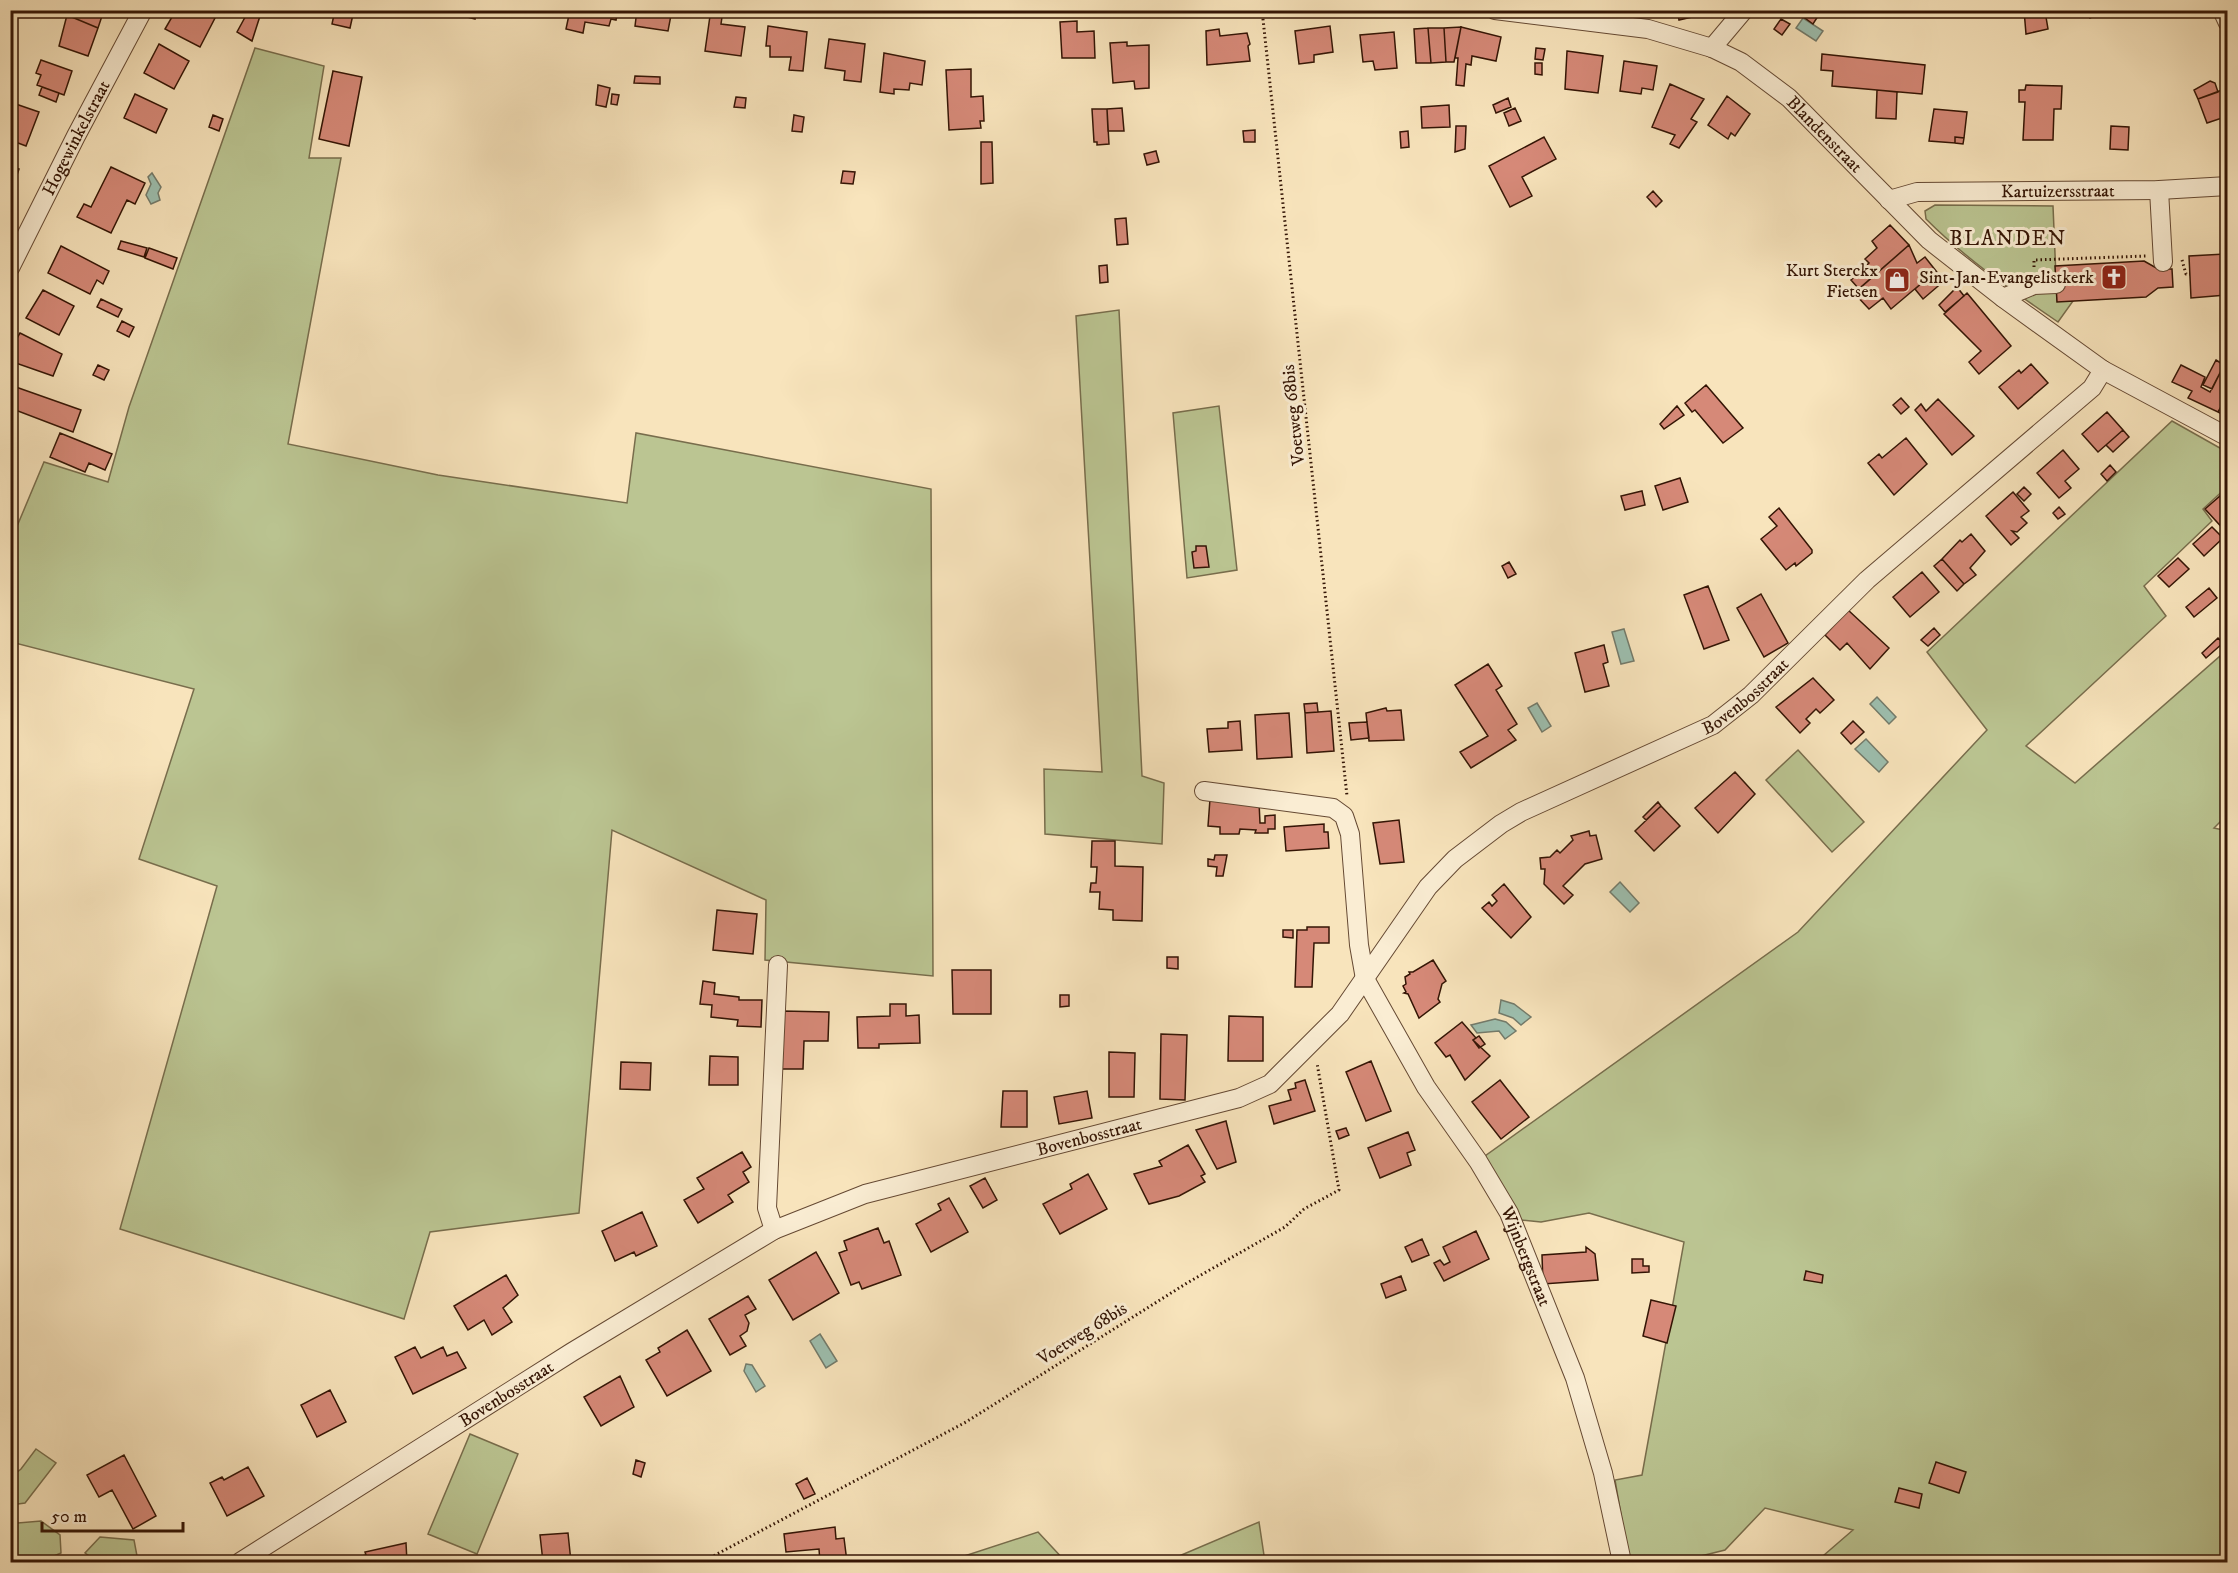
<svg xmlns="http://www.w3.org/2000/svg" width="2238" height="1573" font-family="'IM FELL DW Pica',serif">
<rect width="100%" height="100%" fill="#f8e4bc"/>
<filter id="stains"><feTurbulence type="fractalNoise" baseFrequency=".00333" numOctaves="4"/><feColorMatrix values="0 0 0 0 .2 0 0 0 0 .09 0 0 0 0 .02 0 0 0 .5 -.17"/></filter>
<radialGradient id="worn" r=".72"><stop offset=".6" stop-color="#630" stop-opacity="0"/><stop offset="1" stop-color="#630" stop-opacity=".3"/></radialGradient>
<path fill="#bbc592" stroke="#786d4c" stroke-width="1.5" d="M255,48l69,18 -15,92h32l-53,286 150,31 189,28 9,-70 295,56 2,487 -168,-16 1,-60 -154,-70 -33,383 -149,19 -26,87 -284,-90 97,-343 -78,-27 55,-170 -183,-47 -1,-99 34,-81 64,20 21,-75z
M1935,205l118,1 4,95h16l-15,21c-47,-32 -92,-63 -132,-103l-1,-8z
M1119,310l23,466 22,7 -2,61 -117,-10 -1,-65 58,3 -26,-456z
M1219,406l18,164 -50,8 -14,-165z
M2172,421l55,31v35l-24,22 9,12 -68,65 22,30 -140,130 49,37 152,-133v165l-13,13 14,3 -1,731h-411l37,-32 -88,-22 -40,42 -48,12h-48l-14,-82 27,-5 42,-233 -95,-29 -48,9 -20,-2 -36,-64 313,-224 189,-202 -60,-78z
M1798,750l66,72 -32,30 -66,-72z
M470,1434l48,20 -41,100 -49,-20z
M36,1449l20,14 -31,40 -14,2v-28l10,-8z
M11,1508l7,15 23,-2 19,14 1,18 -14,6 -17,-2 1,5h-20z
M1259,1522l6,40h-100z
M1038,1532l28,30h-120z
M100,1537l34,3 3,16 17,6h-56l-13,-9z"/>
<path fill="#9dbfaf" stroke="#737b6b" stroke-width="1.5" d="M1803,18l20,13 -7,10 -20,-13z
M152,173l9,14 -3,6 2,7 -9,4 -5,-9 5,-11 -3,-7z
M1624,629l10,32 -13,3 -9,-32z
M1877,697l19,20 -7,7 -19,-20z
M1537,703l14,23 -9,6 -14,-24z
M1866,739l22,23 -9,10 -24,-23z
M1620,882l19,21 -9,9 -20,-20z
M1501,1000l13,4 17,13 -10,8 -8,-7 -14,-5z
M1495,1019l11,3 10,9 -11,8 -6,-8 -22,2 -6,-8z
M820,1334l17,27 -11,7 -16,-27z
M746,1364l6,1 13,21 -9,6 -12,-21z"/>
<path fill="#d68978" stroke="#341505" stroke-width="1.5" d="M68,10h36l-6,18 -31,-13z
M176,10h25l14,8 -15,29 -35,-18z
M249,10l11,6 -8,25 -15,-9z
M335,10h19l-4,18 -18,-4z
M441,10h35l-1,9z
M570,10h48l-2,10 -5,-1 -2,7 -24,-4 -2,11 -17,-4z
M637,10h35l-4,21 -33,-5z
M1677,10h23l1,5 -22,5z
M1700,10h21v2l-20,3z
M1794,10h28l-9,14z
M1824,10h15l-5,7z
M2024,10h31l1,4 -10,3 2,12 -22,5z
M2087,10h21l-18,8z
M67,15l31,13 -10,28 -29,-10z
M710,16l12,1 -1,7 24,3 -4,29 -36,-5z
M1781,19l9,5 -8,11 -8,-6z
M1077,21v11l17,-1 1,27h-33l-2,-36z
M768,26l39,6 -4,39 -14,-1 2,-13h-21v-11h-4z
M1330,26l3,26 -19,3v7l-15,2 -4,-33z
M1461,27l-7,35h-8l-2,-34z
M1461,27l40,10 -5,24 -24,-5 -1,9 -5,-1 -2,22 -8,-1 2,-27h-3z
M1428,28h16l2,34 -15,1z
M1428,28l3,35h-15l-2,-34z
M1219,29l1,7 27,-3 3,11 -2,2 2,15 -43,4 -1,-34z
M1394,32l3,36 -22,2 -2,-9 -10,1 -3,-27z
M829,39l36,5 -4,38 -17,-2 1,-9 -20,-3z
M1127,42v4l22,-1v43l-14,1 -1,-8 -21,2 -3,-40z
M159,44l30,17 -15,28 -30,-16z
M1536,48l9,1 -2,11 -8,-1z
M1567,51l36,5 -5,37 -33,-4z
M884,53l41,8 -3,24 -12,-2 -1,7 -15,-1v5l-14,-2z
M1822,54l103,11 -3,29 -90,-8 1,-15 -12,-1z
M41,60l31,11 -8,24 -27,-10 4,-10 -5,-2z
M1624,61l33,5 -4,24 -11,-2 -1,6 -21,-3z
M1535,63h7v12l-7,-1z
M971,69v28l12,-1 1,25h-4l1,7 -32,2 -3,-60z
M333,71l29,6 -13,69 -30,-7z
M635,76l25,1v7l-26,-1z
M2210,81l5,2 3,9 -20,7 -4,-9z
M1670,84l34,15 -13,20 6,3 -18,26 -9,-4 5,-9 -23,-8z
M598,85l12,3 -4,19 -10,-2z
M2026,85l36,1 -1,23h-7l-1,31h-30l2,-38h-6v-12h6z
M42,87l17,6 -3,9 -17,-7z
M1877,90l20,2 -1,27 -20,-1z
M2222,90l6,16v10l-21,7 -9,-24z
M135,94l32,15 -11,24 -32,-15z
M612,94l7,1 -2,10 -6,-1z
M1727,96l23,18 -15,22 -4,-3 -3,6 -20,-14z
M736,97l10,1 -1,10 -11,-1z
M1508,98l3,9 -15,6 -3,-8z
M10,102l29,10 -13,34 -16,-6z
M1449,105l1,22 -28,1 -1,-21z
M1122,108l2,23h-16l-1,-22z
M1515,108l6,13 -12,5 -5,-13z
M1092,109h15l2,35 -12,1v-3h-3z
M1934,109l33,3 -3,26 -9,-1v6l-26,-2z
M213,115l10,4 -4,12 -10,-4z
M794,115l10,2 -2,15 -10,-1z
M1456,126h10l-1,23 -10,3z
M2111,126l18,1 -1,23 -18,-1z
M1255,130v12h-11l-1,-11z
M1408,131l1,16 -8,1 -1,-16z
M1544,137l12,22 -34,18 10,19 -22,11 -21,-41z
M1955,137l9,1 -1,6 -8,-1z
M981,142h11l1,41 -12,1z
M1156,151l3,11 -12,3 -3,-11z
M10,166l9,3 -7,21 -2,-1z
M111,167l34,16 -10,21 -8,-4 -16,33 -34,-16 7,-13 7,3z
M843,171l12,1 -2,12 -12,-1z
M1653,191l9,10 -6,6 -9,-10z
M1126,218l2,26 -11,1 -2,-26z
M1890,225l19,20 -50,44 -8,-9 18,-17 -4,-4 12,-11 -5,-7z
M121,241l26,7 -3,9 -26,-8z
M1909,245l8,18 8,-6 11,14 -45,38 -8,-11 -14,11 -15,-16z
M61,246l48,25 -6,13 -6,-4 -7,14 -42,-21z
M149,248l28,10 -4,11 -28,-11z
M2225,254l1,41 -35,3 -2,-42z
M2144,261l14,8h14l1,18 -15,1 -12,9 -89,5 -2,-36z
M1107,265l1,17 -8,1 -1,-17z
M1936,271l8,10 -21,18 -8,-10z
M1957,287l7,9 -19,16 -6,-7z
M43,290l31,16 -15,29 -33,-17z
M1967,293l44,53 -32,28 -10,-12 12,-11 -37,-37z
M101,299l21,10 -4,8 -21,-10z
M122,321l12,6 -5,10 -12,-6z
M20,333l42,21 -9,22 -43,-15v-10z
M2216,360l8,5 -12,24 -9,-4z
M2031,364l17,19 -30,26 -19,-22 20,-17 2,3z
M98,365l11,5 -5,10 -11,-5z
M2181,365l24,12 -4,10 9,5 14,-27 4,1v29l-10,17 -30,-14 4,-7 -20,-9z
M10,382l4,1 -1,3 68,24 -8,22 -63,-24z
M1706,385l37,43 -20,15 -28,-33 -3,2 -7,-9z
M2228,395v22h-1l-9,-5z
M1901,398l8,9 -8,7 -8,-9z
M1938,399l36,37 -22,19 -37,-45 6,-6 5,7z
M1677,406l7,9 -20,14 -4,-5z
M2107,412l16,18 -25,22 -16,-18z
M2123,430l6,7 -16,15 -7,-7z
M60,433l52,21 -7,16 -16,-7 -4,9 -35,-15z
M1906,438l21,26 -33,31 -26,-32 11,-9 3,4z
M2063,450l16,19 -14,12 6,7 -12,10 -22,-25z
M2110,465l6,7 -9,9 -6,-7z
M1680,478l8,24 -25,8 -8,-24z
M2024,487l7,7 -7,7 -7,-7z
M2228,489v45l-23,-25z
M1642,491l3,14 -20,5 -4,-14z
M2013,492l16,19 -8,6 6,6 -10,9 -5,-1 7,7 -8,7 -25,-29z
M2059,507l6,7 -7,5 -5,-6z
M1779,508l33,42v3l-16,13 -1,-3 -9,7 -25,-31 16,-13 -8,-9z
M2212,527l11,11 -19,18 -11,-12z
M1971,534l14,17 -15,17 6,7 -12,9 -22,-25 18,-19 2,2z
M1196,546h10l3,21 -15,1 -2,-16 4,-1z
M2178,558l11,11 -20,18 -11,-11z
M1942,559l22,25 -7,7 -23,-25z
M1509,562l7,12 -8,4 -6,-12z
M1922,572l17,20 -29,25 -17,-20z
M1708,586l21,54 -25,9 -20,-54z
M2209,588l8,10 -23,19 -8,-10z
M1761,594l27,49 -24,14 -27,-49z
M1848,610l41,38 -19,21 -23,-26 -7,7 -15,-15z
M1934,628l6,7 -12,11 -7,-6z
M2218,638l5,5 -17,15 -4,-5z
M1604,645l4,17 -5,2 6,22 -24,6 -10,-39z
M1488,664l14,22 -6,4 21,34 -9,6 8,10 -45,28 -11,-16 28,-16 -33,-51z
M1813,678l21,22 -14,13 -4,-4 -10,10 4,4 -10,10 -24,-26z
M1317,703l1,9 -13,1 -1,-9z
M1386,708l1,3 14,-1 3,30 -35,1 -3,-28z
M1331,711l3,40 -27,2 -2,-40z
M1289,713l3,44 -35,2 -2,-44z
M1240,721l2,29 -33,2 -2,-23 21,-1v-6z
M1853,721l11,11 -13,12 -10,-11z
M1367,722l2,16 -18,2 -2,-17z
M1735,772l20,22 -37,39 -23,-25z
M1210,799l49,3 1,21h5v-7l10,-1v14h-7v4h-13l1,-3 -16,-1 -1,5h-19v-7l-12,-1z
M1658,802l3,4 -15,14 -3,-3z
M1661,806l19,20 -26,25 -19,-20z
M1399,820l5,42 -24,2 -7,-41z
M1324,824v8h4l1,16 -43,3 -2,-24z
M1589,831l1,5 6,-1 6,24 -17,5 -22,22 10,9 -9,9 -20,-20 1,-15h-4l-1,-11 10,-1 7,-7 3,3 13,-13 -2,-4z
M1092,841h23v25l28,1 -1,54 -29,-1v-10l-14,-1 1,-17h-10l1,-9h5l1,-16h-6z
M1215,855h12l-4,21h-7l1,-9 -9,-1v-7l6,1z
M1504,884l27,33 -20,21 -29,-30 7,-6 3,4 5,-5 -5,-6z
M717,910l40,4 -4,40 -40,-4z
M1307,927h22v16h-15l-2,44h-17l2,-57h10z
M1283,930h10v8l-10,-1z
M1167,957h11v12l-11,-1z
M1433,960l13,21 -4,3 -4,15 2,3 -21,16 -11,-24 -4,-1 2,-1 -3,-6 3,-2 -1,-7 5,-3 -1,-2h4z
M952,970h39v44h-38z
M703,981l12,2 -1,11 25,3v3h23l-1,27 -24,-1 1,-6 -27,-3 1,-12 -12,-1z
M1060,995h9v11l-9,1z
M890,1004h16v12l13,-1 1,28 -41,1v4h-21l-1,-31 33,-1z
M782,1011l47,1 -1,29h-24l-1,28h-22z
M1229,1016l34,1v44h-35z
M1462,1022l14,16 -3,2 17,16 -25,24 -15,-25 -4,2 -11,-14z
M1161,1034l26,1 -2,65 -25,-1z
M1479,1036l6,8 -6,4 -6,-8z
M1109,1052l26,1 -1,44h-25z
M710,1056l28,1v28h-29z
M1371,1061l20,50 -25,10 -20,-49z
M621,1062l30,1 -1,27 -30,-1z
M1305,1080l10,31 -41,13 -5,-18 22,-6 -3,-10 8,-2 -1,-5z
M1500,1080l29,37 -28,22 -29,-37z
M1003,1091h24v36h-26z
M1087,1091l5,27 -33,6 -5,-27z
M1226,1121l10,41 -19,7 -21,-39z
M1346,1128l3,7 -10,4 -3,-8z
M1408,1132l7,18 -8,3 4,12 -31,13 -12,-30z
M1188,1145l17,29 -4,2 4,6 -26,14 -30,8 -15,-30 28,-8 -3,-5z
M742,1152l9,15 -8,5 6,10 -21,13 5,7 -35,21 -14,-23 20,-11 -7,-11z
M1088,1174l19,35 -47,25 -17,-30 29,-15 -2,-5z
M985,1178l12,22 -14,8 -13,-22z
M949,1198l19,34 -37,20 -15,-28 25,-14 -3,-6z
M642,1212l15,34 -21,10 -2,-4 -19,9 -13,-30z
M878,1228l6,15 5,-2 12,34 -39,14 -3,-7 -8,3 -12,-32 8,-3 -3,-9z
M1476,1231l13,28 -45,22 -10,-18 6,-3 4,5 6,-3 -7,-15z
M1422,1239l7,16 -17,7 -7,-15z
M1586,1247l9,7 3,26 -55,4 -1,-29 44,-3z
M816,1252l23,41 -46,27 -24,-40z
M1632,1259h11v7h6v6l-17,1z
M1806,1271l17,4 -1,8 -18,-3z
M506,1275l12,20 -15,13 9,14 -20,13 -8,-15 -16,10 -14,-24z
M1401,1276l5,14 -20,8 -5,-14z
M748,1296l8,13 -11,6 4,8 -2,8 -7,5 6,10 -16,9 -21,-36z
M1651,1300l25,6 -9,37 -24,-7z
M687,1330l24,41 -44,25 -21,-36 14,-8 -2,-4z
M415,1347l6,11 22,-11 4,9 10,-4 9,16 -53,26 -18,-37z
M620,1376l14,31 -33,19 -17,-29z
M330,1390l16,32 -29,15 -16,-32z
M124,1455l32,61 -23,13 -21,-39 -13,7 -12,-22z
M636,1460l9,3 -4,14 -8,-3z
M1936,1462l30,10 -7,21 -30,-10z
M248,1467l16,29 -37,20 -17,-33 12,-6 2,3z
M807,1478l8,16 -11,5 -8,-15z
M1899,1488l23,6 -3,14 -24,-6z
M835,1527l1,12 8,-1 3,24h-27l-1,-13 -33,3 -2,-18z
M568,1533l3,29h-28l-3,-27z
M406,1543l1,19h-52l-1,-4 12,-3 -1,-3z"/>
<g fill="none" stroke-linecap="round" stroke-linejoin="round">
<g stroke="#654933" stroke-width="20">
<g id="minor">
<path id="s1" d="M1495,10l153,19 64,19 29,14 48,36 140,142 74,58 100,72 125,67"/>
<path d="M2222,10l6,13"/>
<path d="M1712,48l32,-38"/>
<path d="M2159,190l4,72"/>
<path id="s2" d="M1889,200l28,-8 242,-2 69,-4"/>
<path id="s3" d="M10,268l66,-132 67,-126"/>
<path d="M2003,298l31,-13 22,-1"/>
<path id="s4" d="M1204,791l129,17 11,8 6,18 9,111 6,34 61,108 52,74 31,52 66,165 28,95 19,89"/>
<path d="M774,1230l-7,-22 11,-243"/>
<path id="s5" d="M240,1562l332,-210 202,-122 91,-36 374,-96 31,-14 70,-70 88,-127 27,-28 46,-35 20,-12 192,-87 38,-30 116,-115 225,-192 11,-18"/>
</g>
</g>
<path stroke="#341505" stroke-width="3" stroke-dasharray="1.5 3" stroke-linecap="butt" d="M1262,10l85,786
M2182,260l4,14h4
M2034,267v-7l112,-4
M702,1562l264,-140 221,-139 98,-56 19,-18 35,-19 -22,-127"/>
<use href="#minor" stroke="#faedd3" stroke-width="18"/>
</g>
<defs>
<g id="church-square" transform="scale(1.35)"><rect x="-9" y="-9" width="18" height="18" rx="4" fill="#8f2418" stroke="#faedd3"/><path d="M-1.2-6h2.4v3.5h3.3v2.4h-3.3V6h-2.4V-.1h-3.3v-2.4h3.3Z" fill="#fff"/></g>
<g id="shop-square" transform="scale(1.35)"><rect x="-9" y="-9" width="18" height="18" rx="4" fill="#8f2418" stroke="#faedd3"/><path d="M-5-2.5h2.3a2.7 3.5 0 0 1 5.4 0H5L5.5 6h-11ZM-1.5-2.5h3a1.5 2.3 0 0 0-3 0Z" fill="#fff"/></g>
</defs>
<g fill-rule="evenodd">
<use href="#church-square" x="2114" y="277"/>
<use href="#shop-square" x="1897" y="280"/>
</g>
<g text-anchor="middle" stroke-width="6" stroke-linejoin="round" paint-order="stroke">
<g font-size="18" fill="#341505" stroke="#faedd3">
<text dy="6" stroke="none"><textPath href="#s1" startOffset="364">Blandenstraat</textPath></text>
<text dy="6" stroke="none"><textPath href="#s3" startOffset="146">Hogewinkelstraat</textPath></text>
<text dy="6" stroke="none"><textPath href="#s2" startOffset="170">Kartuizersstraat</textPath></text>
<text transform="translate(1293 415) rotate(-96)" y="6">Voetweg 68bis</text>
<text dy="6" stroke="none"><textPath href="#s5" startOffset="1774">Bovenbosstraat</textPath></text>
<text dy="6" stroke="none"><textPath href="#s5" startOffset="958">Bovenbosstraat</textPath></text>
<text dy="6" stroke="none"><textPath href="#s4" startOffset="630">Wijnbergstraat</textPath></text>
<text transform="translate(1082 1333) rotate(-32)" y="6">Voetweg 68bis</text>
<text dy="6" stroke="none"><textPath href="#s5" startOffset="315">Bovenbosstraat</textPath></text>
</g>
<g font-size="18" fill="#341505" stroke="#faedd3" text-anchor="end">
<text x="1878" y="276">Kurt Sterckx<tspan x="1878" dy="21">Fietsen</tspan></text>
<text x="2094" y="283">Sint-Jan-Evangelistkerk</text>
</g>
<g font-size="21" letter-spacing="1.5" fill="#341505" stroke="#faedd3">
<text x="2008" y="245">BLANDEN</text>
</g>
</g>
<rect width="2238" height="1573" fill="none" stroke="#f8e4bc" stroke-width="36"/>
<rect x="12" y="12" width="2214" height="1549" fill="none" stroke="#341505" stroke-width="3"/>
<rect x="18" y="18" width="2202" height="1537" fill="none" stroke="#341505" stroke-width="1.5"/>
<path d="M42 1522v9h141v-9" fill="none" stroke="#341505" stroke-width="3"/>
<text x="51" y="1522" font-size="18" fill="#341505" stroke="#faedd3" stroke-width="4.5" paint-order="stroke">50 m</text>
<rect width="100%" height="100%" filter="url(#stains)"/>
<rect width="100%" height="100%" fill="url(#worn)"/>
</svg>
